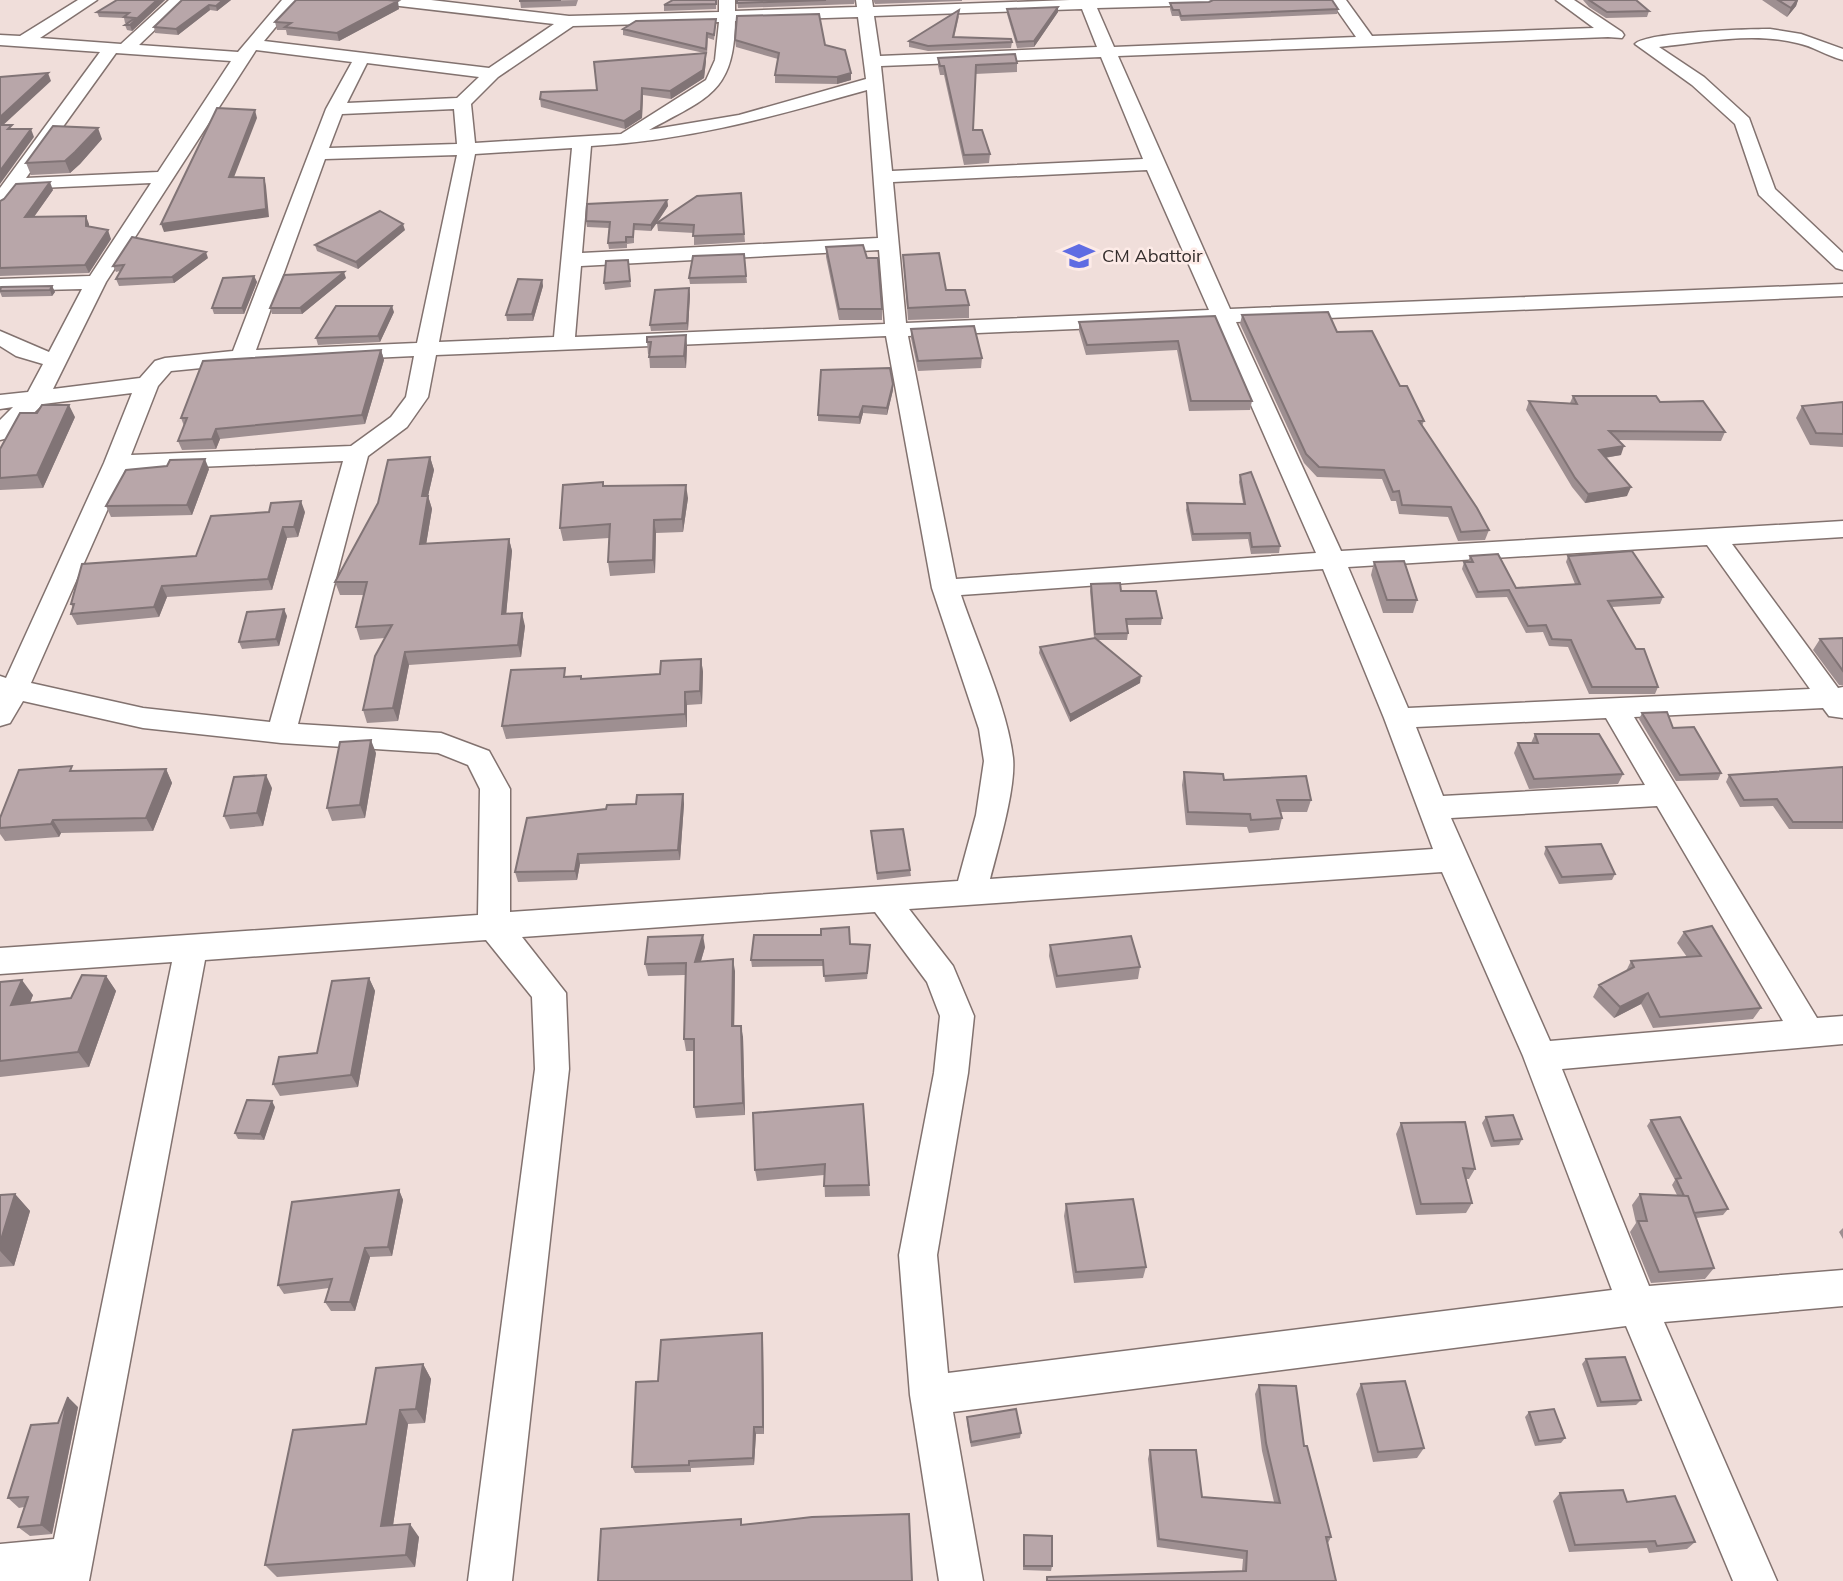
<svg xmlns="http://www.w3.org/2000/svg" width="1843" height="1581" font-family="Mulish,sans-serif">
<rect width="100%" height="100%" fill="#f0deda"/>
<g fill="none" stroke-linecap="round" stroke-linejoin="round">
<g stroke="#82726f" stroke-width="3">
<path id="minor" d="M78,0h19l-57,38 81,6 48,-44h17l-47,45 99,7 44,-52h16l-34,41 225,27 65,-44 -163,-19 -8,-5h48l138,16 150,-4v-12h16v11l122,-4 -1,-7h16l1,7 197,-7h146l-8,5 -111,3 17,39 242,-10 -26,-37h16l26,36 222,-8 -38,-28h18l48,32 2,3 -2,3 -14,-1 -490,19 112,253 613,-25v12l-607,26 105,229 502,-30v16l-111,7 106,144 5,-1v31l-14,-2 -6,-8 -189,9 183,301 26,-2v28l-281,25 87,217 194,-16v36l-179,16 113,259h-44l-107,-255 -673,86 30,169h-44l-29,-186 -11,-140 35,-182 6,-57 -13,-34 -52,-70 -353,25 44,56 3,76 -57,512h-44l67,-512 -3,-72 -46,-57 -281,20 -116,621h-89v-37l54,-5 118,-577 -172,12v-26l478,-33 2,-126 -12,-24 -30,-12 -157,-10 -138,-15 -120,-27 -13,22 -10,3v-50l6,2 98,-215 28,-70 -89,11 -35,34 -8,2v-20l13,-13 -13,2v-14l28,-3 15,-28 -27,-8 -16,-10v-15l49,21 33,-63 -82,2v-12l90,-3 61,-93 -133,6 -11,16 -7,2v-19l100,-136 -100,-7v-10l20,1zM1082,9l15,38 -217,9 -6,-40zM858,17l8,62 -127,36 -90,15c58,-32 85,-37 86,-109zM719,22l-4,38 -9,20 -85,54 -146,9 -4,-39 27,-27 75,-51zM256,50l96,12 -26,47 -93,242 -68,7 -10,3 -15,17 -87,11 53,-107zM116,53l115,8 -73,111 -132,6zM1101,57l42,102 -251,12 -11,-105zM367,63l112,14 -22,21 -110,5zM867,90l11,148 -296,15 9,-107c100,-6 180,-29 276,-56zM454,109l3,35 -128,4 13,-34zM572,148l-18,189 -115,5 36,-188zM457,155l-40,188 -161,7 69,-191zM1147,170l62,140 -303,13 -13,-141zM879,250l6,74 -310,13 6,-71zM1215,323l101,230 -360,26 -48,-243zM886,336l46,252 47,141 5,32 -8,54 -18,66 -448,31v-123l-21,-38 -48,-18 -143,-9 70,-268 39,-29 21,-30 8,-42zM414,356l-8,41 -15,20 -40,29 -220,9 27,-69 13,-15 71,-7zM343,461l-73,261 -127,-14 -112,-25 94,-213zM1707,545l103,144 -402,19 -60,-141zM1323,569l61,149 49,131 -443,30c8,-31 26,-91 23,-121 -5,-48 -36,-115 -52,-163zM1606,718l39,67 -202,11 -27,-69zM1657,806l126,215 -233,20 -99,-223zM1442,872l81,184 89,234 -664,83 -11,-118 31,-182 6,-57 -21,-50 -44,-57z
M1770,29l31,5 42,15v11c-16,-4 -30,-14 -46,-17 -45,-11 -93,-1 -138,4l45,30 45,41 26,71 68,64v17l-7,-2 -77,-73 -24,-71 -43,-39 -57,-41c11,-12 114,-15 135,-15z"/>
</g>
<use href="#minor" fill="#fff" fill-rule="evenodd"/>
</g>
<path fill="#9e8f91" d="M117,0h48l-33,31 -5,-1 -2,-5 3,-2h-3l-1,-5 -25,-1 -2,-5z
M182,0h49l-14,11 -7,-1 -32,25 -23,-2 -1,-6z
M578,0l-2,6 -55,2 -1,-7z
M716,0v9l-52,2v-6z
M737,0h118l-1,4 -116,4z
M873,0h89v1l-87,3z
M1583,0h53l13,11 -2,6 -41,1 -17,-11z
M1762,0h36l-2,6 -9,11z
M1170,3l168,6 -1,5 -156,7 -2,-5h-7l-2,-7z
M1058,7v5l-24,35 -17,1 -10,-34v-5z
M399,9l-60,32 -52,-6 -1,-5h-9l-2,-8z
M959,16l-5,22 58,4 -1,6 -83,3 -19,-4v-6z
M716,19l-2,21 -6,-2 -1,16h-1v7l-2,17 -33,21 -28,-4 -1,23 -17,11 -84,-22 -1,-8 57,-9 107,-37 -81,-18v-6z
M735,40l90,5 26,28v7l-14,4 -62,-1v-8l3,-16 -42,-12z
M938,58l79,5v9l-42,2 -2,56 17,24 -1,9 -25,2 -20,-90h-4l-2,-9z
M102,139l-22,25 -10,9 -39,2 -5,-12z
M53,190l-19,27 55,7v3l22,12 -22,34 -89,3v-75z
M741,193l4,49 -51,3v-12l-36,-2 -1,-8 -6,8 -17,-1v13l-7,1v4l-18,1 -1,-6 1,-15 -22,-1 -1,-6 81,-21 1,6 -11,17z
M405,230l-47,39 -41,-18 -2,-6z
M826,247l56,62v11h-43l-13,-63z
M744,254l3,29 -57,1 -1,-6z
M903,255l43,35 23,15v13l-61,2z
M208,258l-34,25 -55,3 -3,-7 4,-8 -4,1 -3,-6z
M628,260l3,27 -26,3 -1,-7z
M254,276l3,6 -13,32h-30l-2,-6z
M346,278l-44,36h-30l-2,-6z
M542,280l1,6 -10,35h-26l-1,-6z
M52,286l3,6 -3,4 -50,1 -2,-5v-3z
M690,294l-2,36 -37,1 -1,-6z
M394,312l-14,30 -62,3 -2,-7z
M1242,315l95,17 63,54 24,35 -2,5 67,104 -4,10 -27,1 -10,-24 -49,-3 -3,-13h-5l-9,-22 -65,-2 -13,-14 -64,-139z
M1215,316l37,85 -2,9 -61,1 -12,-61 -91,5 -7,-24v-9z
M911,329l71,29 -1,10 -63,3 -7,-33z
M686,335l1,12 -1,21h-36l-1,-14h-1l-1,-12z
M381,350l3,10 -19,64 -145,15 -4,10 -34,1 -4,-9 6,-15 -3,-8z
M893,390l-6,25 -24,-2 -3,11 -42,-3v-6z
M1573,396l87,6 65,30 -4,9 -103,-1 3,15 -16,3 22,38 -42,7 -13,-16 -46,-77 3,-9 41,2z
M1843,402v45l-33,-2 -14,-27 6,-12z
M75,417l-32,71 -43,2v-41z
M430,457l4,13 -6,26 4,13 -6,35 83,-5 3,12 -6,63 19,12 -4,31 -112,8 -11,56 -31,2 -4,-13 22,-72 -25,2 -4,-13 8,-32h-24l-5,-13z
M209,469l-17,46 -81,2 -5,-11z
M1240,475l40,71 -1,7 -28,1 -3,-15 -56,2 -6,-31 1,-7h56l-4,-21z
M603,482l1,4 84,12 -5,34 -27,1 -1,40 -45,3 -2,-14 1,-24 -46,3 -3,-13z
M305,512l-7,25 -11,1 -15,52 -105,7 -8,20 -82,8 -6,-11 2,-6 -2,-4 125,-48z
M1470,556l46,32 59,-4 -9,-22 2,-6 95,41 -3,7 -48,3 46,80 -3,7h-66l-21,-47 -19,-1 -6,-14 -17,1 -19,-36 -31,1 -14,-29 2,-7h4z
M1374,562l43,38 -4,13h-30l-12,-38z
M1091,584l30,7 41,27 -1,7h-34l1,8 -1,7h-29l42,43 -70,39 -31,-69 1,-6 54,-9 -4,-47z
M287,616l-8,30 -37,3 -3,-7z
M1843,638v47h-4l-26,-35 7,-11z
M701,659l2,13 -1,32 -15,1v22l-181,12 -4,-13 65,-50 15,3 78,-5z
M1642,713l31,15 48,45 -3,7 -42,1 -37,-62z
M1535,734l88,40 -5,10 -89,5 -15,-36 4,-10h13z
M376,753l-11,65 -33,3 -5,-13z
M1843,767v62h-54l-16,-23 -33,1 -14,-25 3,-7z
M166,769l6,14 -19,48 -92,2 -2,4 -54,4 -5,-7v-16l75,-47z
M1184,772l40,8 87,20 -4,12h-26l1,6 -3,12 -30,3 -2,-6 -61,-2 -4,-40z
M272,788l-9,38 -33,3 -6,-13z
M683,794l1,10 -4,56 -100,4 -3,16 -59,2 -3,-10 91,-63 30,-5z
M871,831l39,39 1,6 -34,4z
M1546,847l69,27 -3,6 -53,4 -15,-30z
M1684,932l77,76 -8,11 -100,9 -12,-24 -27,14 -21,-21 6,-12 27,-14 5,-10 56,-4 -10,-14z
M850,944l20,8 -3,27 -42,3 -2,-16 -71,1 -1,-7z
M1050,945l90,22 -2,12 -82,9 -7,-32z
M705,947l-4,14 34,10 -1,55 9,11 2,78 -49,3 -2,-11v-56h-8l-2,-12 1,-64 -37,1 -3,-12z
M106,976l10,15 -27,76 -89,10v-95l33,13 -3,8 41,-5z
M369,978l6,13 -17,96 -78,9 -7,-12 44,-31z
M863,1104l7,92 -45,1 -1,-22 -67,6 -2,-11z
M275,1107l-11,33 -26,-1 -3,-6z
M1486,1117l36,22 -3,6 -28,2 -9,-24z
M1651,1120l77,89 -5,6 -27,3 18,50 -9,11 -54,4 -21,-51 6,-9 -4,-18 8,-11 37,1 -5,-10 3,-5 -28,-54z
M1401,1123l74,46 -6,10h-3l6,24 -6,10 -50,2 -20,-81z
M399,1190l4,10 -11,56 -22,1 -15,54h-24l-6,-9 4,-14 -45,6 -6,-9z
M15,1194l15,17 -16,55 -14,1v-72z
M1066,1204l80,63 -3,11 -69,5 -10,-67z
M1843,1228v11l-4,-7z
M763,1340l1,94h-8l-2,31 -63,3v4l-56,1 -3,-6 26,-86z
M1586,1359l55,41 -5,5 -39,2 -15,-43z
M423,1364l8,15 -6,44 -17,1 -15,101 26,12 -4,30 -138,10 -12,-12z
M1361,1384l63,64 -7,10 -44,4 -17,-68z
M1259,1385l45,61 27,91 -3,6 8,38h-290l1,-4 195,-6 1,-12 -86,-12 -9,-88 2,-9 52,47 72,5 -12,-51 -7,-57z
M78,1407l-26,127 -22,2 -12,-9 6,-20 -5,1 -11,-10 50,-75z
M1529,1412l36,26 -4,5 -26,3 -10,-29z
M967,1417l54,16 -1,5 -49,9 -4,-25z
M1560,1493l67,9 68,40 -8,7 -38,4 -2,-5 -78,4 -16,-51z
M1024,1535l28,31 -1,5 -28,-1z"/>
<path fill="#817476" d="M157,0h8l-33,31 -2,-6z
M223,0h8l-14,11 -1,-5z
M1797,0h1l-2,6 -9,11 4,-9z
M398,1l1,8 -60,32 -2,-8z
M209,5l1,5 -32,25 -2,-6z
M1058,7v5l-24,35v-6z
M706,53v8l-2,17 -33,21 -1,-8z
M48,73l3,8 -51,47v-11z
M851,73v7l-14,4v-7z
M642,88l1,7 -1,23 -17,11 -1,-8z
M255,110l2,8 -26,67 -2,-8z
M98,128l4,11 -22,25 -10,9 -5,-12z
M31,129l3,8 -34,47v-13z
M264,178l2,8 3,31 -105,15 -3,-8z
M50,182l3,8 -25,35 -3,-8z
M667,200l1,6 -17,25v-6z
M86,216l3,8v10l-3,-8z
M403,224l2,6 -47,39 -2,-7z
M108,230l3,9 -22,34 -4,-8z
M206,252l2,6 -34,25 -2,-6z
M344,272l2,6 -44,36 -2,-6z
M254,276l3,6 -13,32 -2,-6z
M542,280l1,6 -10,35 -1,-7z
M52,286l3,6 -3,4 -2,-6z
M689,288l1,6 -2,36 -1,-7z
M392,306l2,6 -14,30 -2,-6z
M686,335l1,12 -1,21 -2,-12z
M381,350l3,10 -19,64 -3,-9z
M893,384v6l-6,25v-7z
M69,405l6,12 -32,71 -6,-13z
M863,406v7l-3,11 -1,-7z
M216,429l4,10 -4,10 -4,-10z
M1624,446l-3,9 -25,4 3,-9z
M430,457l4,13 -6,26 4,13 -8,48 -4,-13 2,-48z
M205,459l4,10 -17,46 -5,-10z
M686,485l2,13 -5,34 -1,-13z
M1631,487l-4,9 -42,7 3,-9z
M301,501l4,11 -7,25 -4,-10z
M654,520l2,13 -1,40 -2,-13z
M283,527l4,11 -15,52 -4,-11z
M509,539l3,12 -7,76 -3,-13z
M162,586l5,11 -8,20 -5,-10z
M284,609l3,7 -8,30 -3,-7z
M522,613l3,13 -4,31 -3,-12z
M405,652l4,13 -11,56 -5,-13z
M701,659l2,13 -1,32 -2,-13z
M1141,676l-1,7 -70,39v-7z
M685,692l2,13v22l-2,-13z
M371,740l5,13 -11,65 -5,-13z
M166,769l6,14 -19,48 -7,-13z
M266,775l6,13 -9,38 -6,-13z
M683,794l1,10 -4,56 -2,-10z
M53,820l8,13 -2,4 -8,-13z
M578,854l2,10 -3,16 -2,-9z
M703,935l2,12 -8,27 -2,-12z
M733,959l2,12 -1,67 -2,-12z
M106,976l10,15 -27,76 -11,-15z
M369,978l6,13 -17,96 -7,-12z
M22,980l11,15 -10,25 -12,-15z
M1648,993l-7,11 -27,14 6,-11z
M741,1026l2,11 2,78 -2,-12z
M272,1101l3,6 -11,33 -4,-6z
M399,1190l4,10 -11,56 -4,-9z
M15,1194l15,17 -16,55 -14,-15v-8z
M365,1248l5,9 -15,54 -5,-9z
M762,1333l1,7 1,94 -1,-7z
M423,1364l8,15 -6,44 -9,-14z
M68,1397l10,10 -26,127 -11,-9z
M400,1410l8,14 -17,115 -10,-13z
M754,1427l2,7 -2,31 -1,-7z
M410,1524l9,13 -4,30 -9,-12z"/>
<path fill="#b8a6a9" stroke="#817476" stroke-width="2" d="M117,0h40l-27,25h-5l10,-7 -11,-1 5,-4 -32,-1z
M182,0h41l-7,6 -7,-1 -33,24 -22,-2z
M296,0h92l10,1 -61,32 -52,-6 6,-4 -16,-1z
M520,0h41l-41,1z
M673,0h43v4l-52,1z
M737,0h89l-89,3z
M1213,0h119l6,9 -157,7 -2,-6h-6l-3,-7 39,-1z
M1589,0h47l13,11 -42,1z
M1778,0h19l-6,8z
M1058,7l-24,34 -17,1 -10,-33z
M959,10l-6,27 58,2 1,3 -84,4 -19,-5z
M819,14l6,31 20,5 6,23 -14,4 -62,-2 4,-22 -44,-13 2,-24z
M716,19l-2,16 -7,-2 -1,16 -83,-20 13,-8z
M706,53l-3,17 -33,21 -28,-3 -1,22 -17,11 -84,-22 1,-7 56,-2 -3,-28z
M1015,54l2,9 -41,2 -3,65h9l8,24 -26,1 -20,-89h-4l-2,-8z
M48,73l-48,44v-40z
M217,108l38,2 -26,67 35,1 2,31 -105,15z
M0,125h12l-4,4h23l-31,42z
M53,126l45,2 -23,24 -10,9 -39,2z
M50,182l-25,35 61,-1v10l22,4 -23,35 -85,3v-67l4,-2 12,-15z
M741,193l3,41 -51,2 1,-11 -37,-2 40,-27z
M667,200l-16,25 -17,-1 -1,13h-7v5l-18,1 2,-21 -24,-1 1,-17z
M380,211l23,13 -47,38 -41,-17z
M132,237l74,15 -34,25 -56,2 8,-14 -11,1z
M863,245l4,13h11l4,51h-43l-13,-62z
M939,253l7,37h19l4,15 -61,3 -5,-53z
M744,254l2,22 -57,2 4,-22z
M628,260l2,21 -26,2 2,-22z
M344,272l-44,36h-30l14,-33z
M254,276l-12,32h-30l11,-30z
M518,279l24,1 -10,34 -26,1z
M52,286l-2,4 -50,1 1,-4z
M689,288l-2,35 -37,2 5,-35z
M336,306h56l-14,30 -62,2z
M1328,312l9,20 35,-1 28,55h7l17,35h-5l58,87 12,22 -28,2 -10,-25 -49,-2 -3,-14 -6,1 -9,-22 -65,-3 -13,-13 -64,-139z
M1215,316l37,85h-61l-13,-60 -91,4 -8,-23z
M974,326l8,32 -64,3 -7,-32z
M686,335l-2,21 -35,1 2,-15h-4v-5z
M381,350l-19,65 -146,14 -4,10 -34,2 9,-23h-6l22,-57z
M890,368l3,16 -6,24 -24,-2 -4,11 -41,-2 3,-45z
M1573,396h83l4,6 43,-1 22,31 -116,-1 15,15 -25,4 32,37 -43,7 -13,-16 -46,-77 48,3z
M1843,402v32l-27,-1 -14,-27z
M42,405h27l-32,70 -37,3v-29l20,-36h17z
M430,457l-8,39h6l-8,48 89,-5 -7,75 20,-1 -4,32 -113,7 -12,56 -30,2 12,-54 17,-31 -36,2 11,-45h-32l43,-79 10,-43z
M205,459l-18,46 -81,1 20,-36 41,-4 3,-6z
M1251,472l29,74 -28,1 -2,-14 -57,1 -6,-31 58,1 -5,-29z
M603,482v4l83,-1 -4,34 -28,1 -1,40 -45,2 2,-38 -50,4 3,-43z
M301,501l-7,26h-11l-15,52 -106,7 -8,21 -83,7 3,-10h-3l11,-40 114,-8 15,-40 58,-4 2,-9z
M1632,551l31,46 -55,4 28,48h8l14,38h-66l-21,-47 -19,-1 -6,-14 -18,1 -19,-36 -31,2 -14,-30h9l-3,-6 28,-2 18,34 64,-4 -12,-28z
M1404,561l13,39h-30l-13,-38z
M1120,583l1,8h35l6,27 -36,1 2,14 -33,1 -4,-50z
M284,609l-8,30 -37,3 8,-30z
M1095,638l46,38 -71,39 -30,-68z
M1843,638v33l-23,-32z
M701,659l-1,32 -15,1v22l-183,12 9,-56 54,-2 -1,9 17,-1v3l79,-5 1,-13z
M1667,712l6,16 21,-1 27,46 -41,2 -38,-62z
M1535,734h64l24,40 -89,5 -16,-36h20z
M371,740l-11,65 -33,3 13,-66z
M72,766l-2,5 96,-2 -20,49 -93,2 -2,4 -51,4v-10l19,-48z
M1843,767v55h-50l-16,-23 -33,1 -15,-25z
M1184,772l39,2 1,6 82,-4 5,24h-34l5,18 -31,2 -1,-6 -62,-2z
M266,775l-9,38 -33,3 10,-39z
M683,794l-5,56 -100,4 -3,17 -60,1 12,-54 79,-9 1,-4 29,-1 1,-9z
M903,829l7,41 -33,3 -6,-42z
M1601,844l14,30 -53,3 -16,-30z
M1712,926l49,82 -101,9 -12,-24 -28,14 -21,-22 35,-18 -3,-6 70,-5 -17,-24z
M849,927l1,17 20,1 -3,28 -43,3 -1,-16h-72l3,-25h67v-6z
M703,935l-8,27 38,-3 -1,67h9l2,77 -49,4v-68h-10l2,-76 -41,1 3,-27z
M1131,936l9,31 -83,9 -7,-31z
M82,975l24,1 -28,76 -78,9v-79l22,-2 -11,25 60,-7z
M369,978l-18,97 -78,9 6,-27 38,-4 15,-72z
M247,1100l25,1 -12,33 -25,-1z
M863,1104l6,81 -45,1 1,-22 -70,6 -2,-57z
M1513,1115l9,24 -28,2 -8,-24z
M1680,1117l48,92 -34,4 -6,-17h-4l-8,-17 5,-1 -30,-58z
M1465,1122l10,47 -12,-1 9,35 -51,1 -20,-81z
M399,1190l-11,57 -23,1 -15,54h-25l7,-23 -54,6 14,-83z
M15,1194l-15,49v-48z
M1640,1194l48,2 26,72 -55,4 -21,-51h9z
M1133,1199l13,68 -70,5 -10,-68z
M762,1333l1,94h-9l-1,31 -64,3v4l-57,2 4,-85 22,-1 3,-41z
M1625,1357l16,43 -40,2 -15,-43z
M423,1364l-7,45 -16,1 -19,116 29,-2 -4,31 -141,10 28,-135 73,-6 10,-56z
M1405,1381l19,67 -46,4 -17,-68z
M1259,1385l37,1 8,60h3l24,91h-5l10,44h-289v-4l199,-6 1,-20 -88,-12 -9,-89h46l6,47 78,6 -14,-60z
M68,1397l-27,128 -23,2 10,-30 -20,1 23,-73 27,-2z
M1016,1409l5,24 -50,9 -4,-25z
M1554,1409l11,29 -26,3 -10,-29z
M1623,1490l4,12 48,-6 20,46 -38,4 -2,-5 -80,4 -15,-52z
M909,1514l3,67h-314l3,-52 140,-10v6l71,-8z
M1024,1535l28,1v30h-28z"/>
<defs>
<g id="school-bare" transform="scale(2.415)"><path d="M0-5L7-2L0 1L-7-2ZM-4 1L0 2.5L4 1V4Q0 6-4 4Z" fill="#5f6ce3" stroke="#fdebe7" stroke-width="2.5" paint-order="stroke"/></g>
</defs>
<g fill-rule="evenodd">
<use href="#school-bare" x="1079" y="256"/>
</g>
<g text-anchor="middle" stroke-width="5" stroke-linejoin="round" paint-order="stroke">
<g font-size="18" fill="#352e2d" stroke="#fdebe7" text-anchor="start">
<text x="1102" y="262">CM Abattoir</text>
</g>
</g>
</svg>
